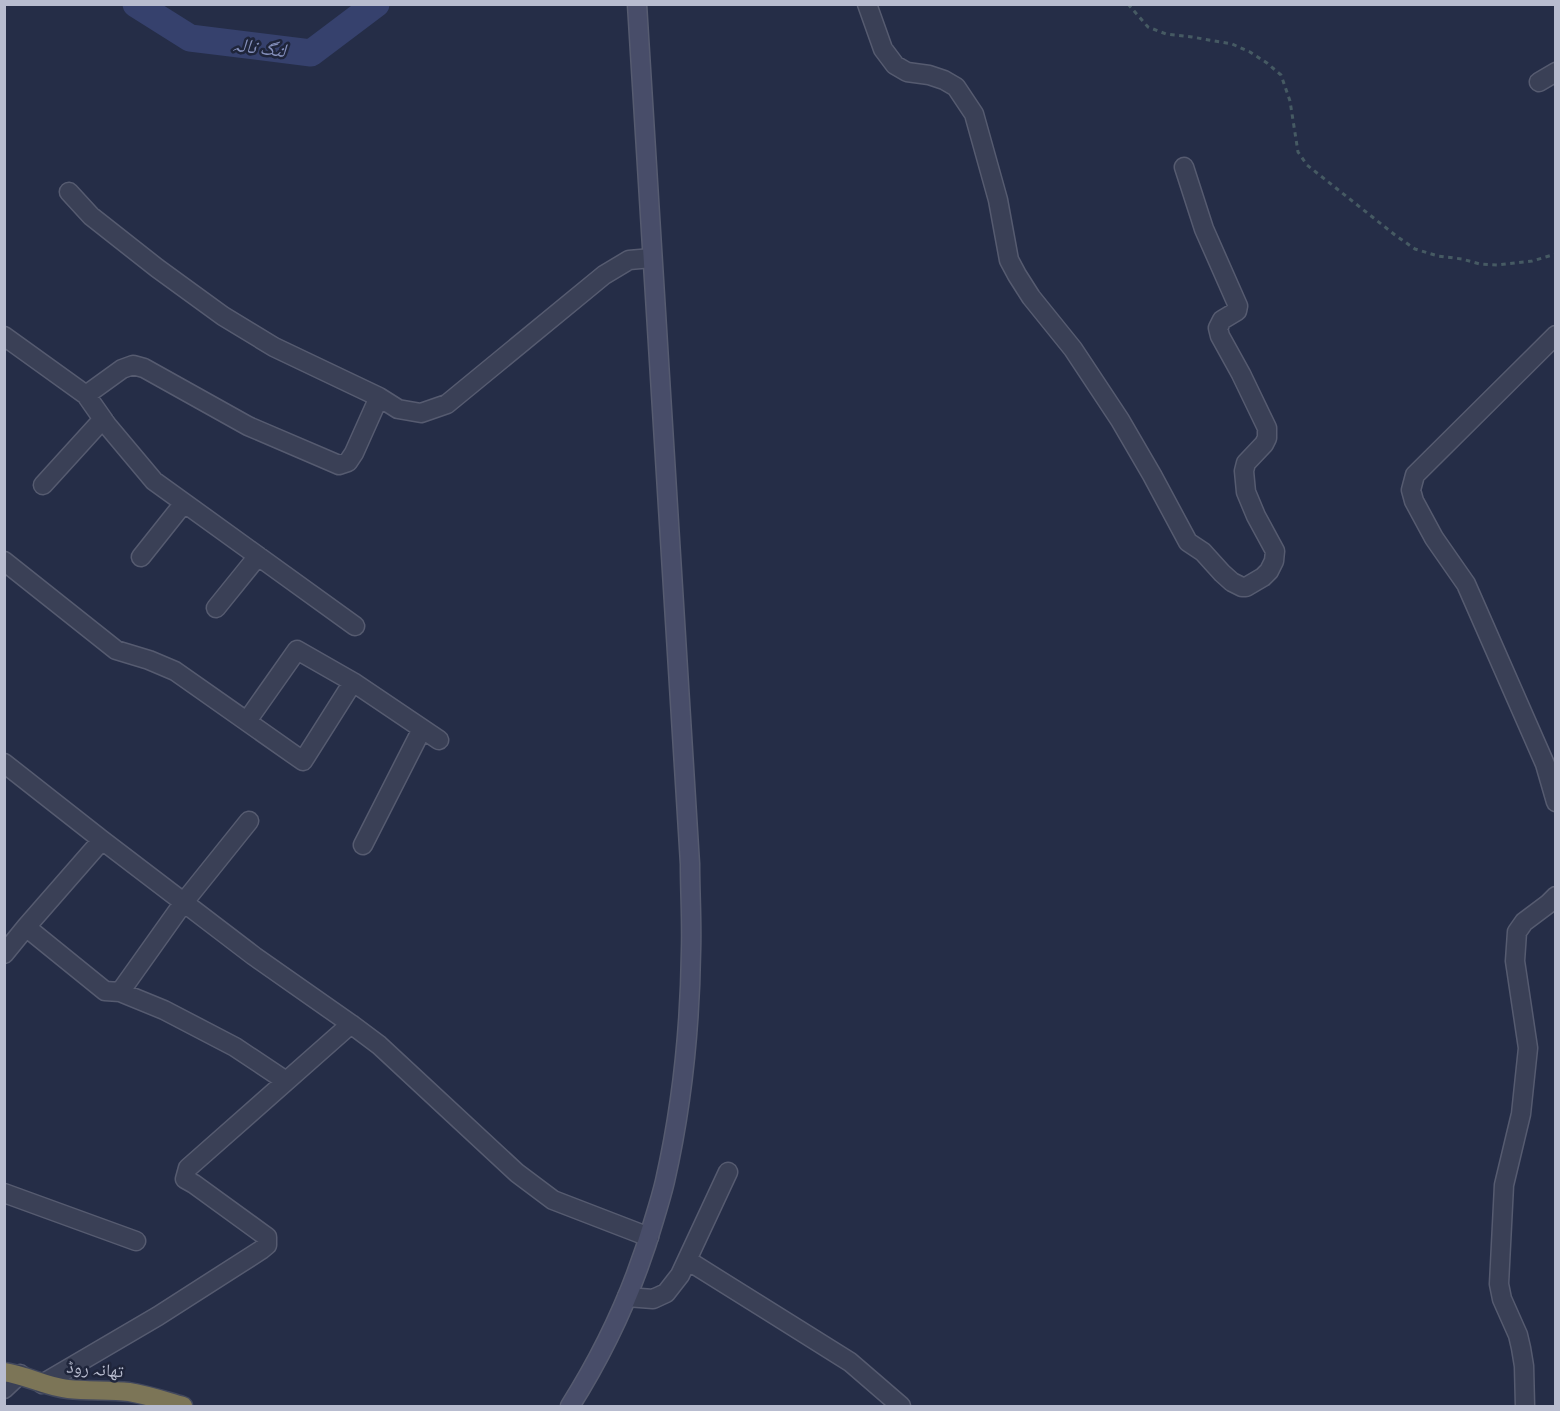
<svg xmlns="http://www.w3.org/2000/svg" width="1560" height="1411" font-family="'Source Sans 3','Noto Naskh Arabic',sans-serif">
<rect width="100%" height="100%" fill="#252d47"/>
<g fill="none" stroke-linecap="round" stroke-linejoin="round">
<path stroke="#36416d" stroke-width="27" d="M136,4l54,34 121,15 65,-49"/>
<g stroke="#565b70" stroke-width="21">
<path id="street" d="M867,4l16,45 12,16 12,7 22,3 15,5 12,7 18,27 24,86 11,60 8,15 14,22 42,52 47,71 32,55 36,67 15,10 19,21 10,9 10,5h4l17,-10 6,-6 5,-10 1,-10 -19,-35 -10,-24 -2,-21 2,-8 18,-19 3,-6v-10l-26,-54 -21,-38 -2,-8 4,-8 15,-9 1,-5 -34,-77 -20,-62
M1539,82l17,-10
M69,192l22,24 66,52 66,48 51,31 105,50 -25,56 -6,9 -9,3 -91,-39 -104,-58 -11,-3 -11,4 -36,26
M1556,335l-141,140 -4,15 3,11 20,37 32,46 79,180 11,38
M4,336l82,59 21,30 47,56 201,145
M379,397l19,12 23,4 26,-9 157,-129 25,-15 23,-2
M43,485l60,-66
M141,557l43,-54
M4,561l112,89 33,10 26,11 128,90 50,-79
M216,608l42,-52
M247,721l50,-71 56,32 86,58
M4,763l98,77 152,116 97,68 28,21 138,128 36,27 96,37
M363,845l59,-116
M26,927l79,64 15,1 44,18 71,37 51,34
M4,954l22,-27 76,-87
M120,992l64,-90 65,-81
M4,1193l132,48
M687,1260l163,102 51,44
M627,1297l26,2 13,-6 14,-18 48,-103
M42,1384l116,-68 103,-66 6,-5v-8l-73,-53 -9,-5 3,-11 163,-144
M4,1389l16,-15
M1525,1406l-1,-40 -3,-18 -3,-13 -16,-36 -3,-15 5,-99 17,-71 7,-66 -13,-87 2,-29 7,-10 24,-18 8,-8"/>
</g>
<g stroke="#565b70" stroke-width="21">
<path id="secondary" d="M570,1406c36,-57 65,-120 84,-186 4,-13 8,-26 11,-39 17,-75 25,-153 26,-230 1,-29 -1,-58 -1,-87l-53,-860"/>
</g>
<g stroke="#42485d" stroke-width="21">
<path id="highway" d="M4,1372c22,3 42,15 64,17 20,2 41,1 61,3 19,3 36,9 54,14"/>
</g>
<path stroke="#465a63" stroke-width="3" stroke-dasharray="4.5 4.5" stroke-linecap="butt" d="M1128,4l20,23 18,7 26,3 40,7 18,8 17,11 14,12 9,26 8,51 9,13 88,70 20,14 23,7 24,3 18,5 17,1 35,-4 24,-7"/>
<use href="#street" stroke="#3a4056" stroke-width="18"/>
<use href="#secondary" stroke="#484d69" stroke-width="18"/>
<use href="#highway" stroke="#7c7557" stroke-width="18"/>
</g>
<g text-anchor="middle" stroke-width="5" stroke-linejoin="round" paint-order="stroke">
<g font-size="18" fill="#b8bccf" stroke="#1f253b">
<text transform="translate(95 1369) rotate(5)" y="6">تھانہ روڈ</text>
</g>
<g font-size="20" font-style="italic" fill="#8590bc" stroke="#1f253b">
<text transform="translate(259 47) rotate(7)" y="7">لنگ نالہ</text>
</g>
</g>
<rect width="1560" height="1411" fill="none" stroke="#b8bccf" stroke-width="12"/>
</svg>
